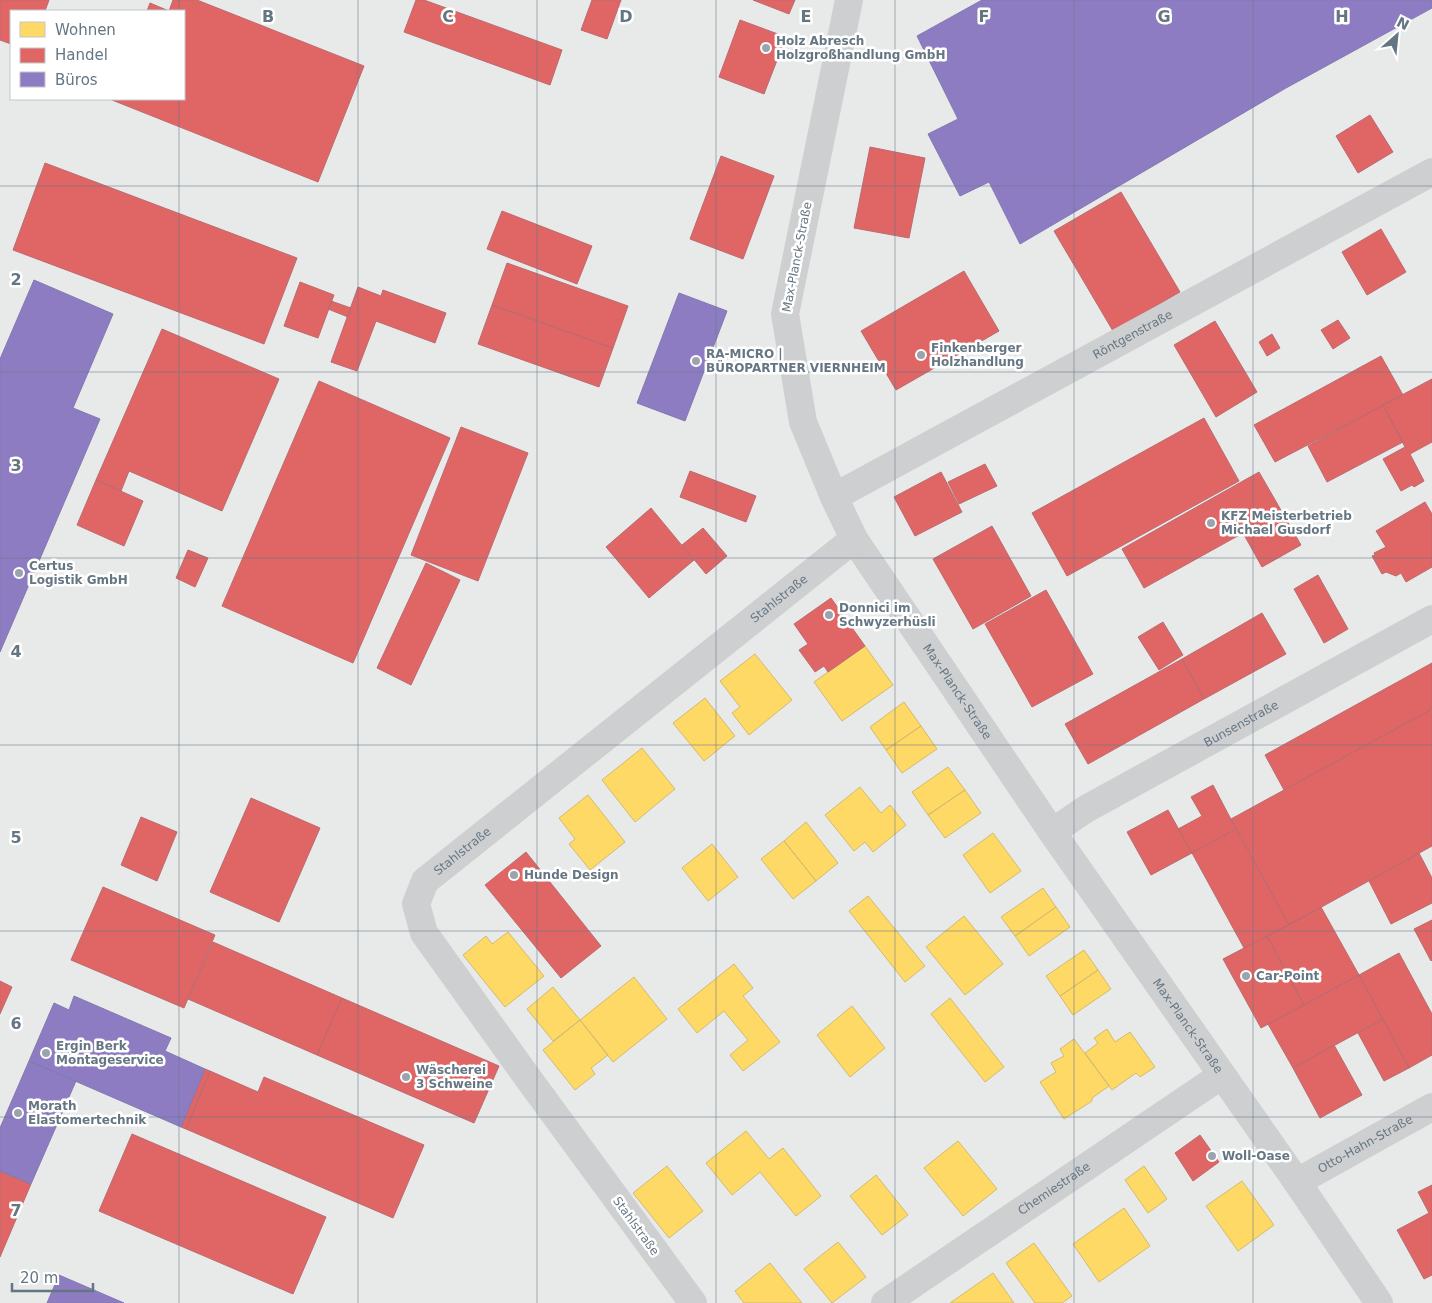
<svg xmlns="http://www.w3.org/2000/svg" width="1432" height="1303" font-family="'DejaVu Sans',sans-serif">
<rect width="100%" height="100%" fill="#f9f9f9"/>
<path fill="#e8e9e9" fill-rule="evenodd" d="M0,0h1432v1303h-1432zM11,11h173v88h-173z"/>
<path fill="#ffd966" stroke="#d1bb6f" d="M865,646l28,39 -51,36 -28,-39z
M755,654l37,46 -43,35 -17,-22 8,-6 -20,-26z
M705,698l30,38 -31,25 -31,-38z
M904,702l17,24 -35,24 -16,-23z
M921,726l16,23 -35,24 -16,-23z
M642,748l33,41 -40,33 -33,-42z
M948,767l17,23 -37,25 -16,-23z
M860,787l21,26 9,-8 16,20 -33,27 -8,-10 -11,9 -29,-36z
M965,790l16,23 -36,25 -17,-23z
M588,795l37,47 -35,28 -21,-26 6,-5 -16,-21z
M806,822l32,41 -22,18 -32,-40z
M993,833l28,38 -31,22 -27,-38z
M784,841l32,40 -23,18 -32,-40z
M712,844l26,33 -30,24 -26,-33z
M1043,888l13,19 -41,29 -14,-19z
M868,896l57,70 -20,16 -56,-71z
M1056,907l14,20 -41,29 -14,-20z
M964,916l39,48 -38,31 -39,-48z
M508,932l36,44 -39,31 -42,-52 23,-19 6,8z
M1084,950l14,20 -38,26 -14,-20z
M734,964l19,24 -10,8 37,46 -37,29 -13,-16 18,-15 -24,-29 -27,22 -19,-24z
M1098,970l13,19 -38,26 -13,-19z
M634,977l33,42 -54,43 -33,-42z
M553,987l27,33 -27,21 -26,-32z
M950,998l54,69 -19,15 -54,-68z
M852,1006l33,42 -35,29 -33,-42z
M580,1020l28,35 -17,13 4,6 -20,16 -32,-40z
M1107,1029l8,13 15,-10 25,35 -15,10 -4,-4 -24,17 -27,-37 13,-10 -4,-5z
M1074,1039l35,47 -17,12v3l-28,18 -24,-37 16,-10 -5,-9 13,-7 -4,-7z
M746,1131l23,28 14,-11 38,48 -25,20 -36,-44 -28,23 -26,-32z
M958,1141l39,48 -34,27 -39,-48z
M667,1166l36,45 -34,27 -36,-45z
M1144,1166l23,33 -19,14 -23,-33z
M876,1175l32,40 -26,20 -32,-39z
M1242,1181l32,44 -36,26 -32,-45z
M1124,1208l26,38 -51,36 -26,-38z
M838,1242l28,35 -34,26 -28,-34z
M1034,1243l38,53 -10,7h-27l-29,-40z
M770,1263l32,40h-58l-9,-12z
M993,1273l21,30h-64z"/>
<path fill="#e06666" stroke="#bb6b6f" d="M0,0h49l-4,11h-34v33l-11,-4z
M173,0h24l167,66 -46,116 -206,-82v-1h72v-88h-37l3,-8 19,8z
M416,0h8l138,50 -12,35 -146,-53z
M592,0h29l-14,39 -26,-9z
M753,0h42l-6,14z
M740,20l46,17 -22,57 -45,-17z
M1370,115l23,37 -35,21 -22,-37z
M870,147l55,11 -16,80 -55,-10z
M721,156l53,20 -31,83 -53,-20z
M45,163l252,95 -33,86 -251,-94z
M1121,192l59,100 -67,39 -59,-100z
M502,211l90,35 -15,38 -90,-35z
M1381,229l25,43 -39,23 -25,-43z
M507,263l121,43 -15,42 -121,-43z
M964,271l35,60 -103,59 -35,-59z
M300,282l34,13 -16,43 -34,-12z
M358,287l23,9 2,-6 63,23 -11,30 -59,-22 -19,50 -26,-9z
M331,301l20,7 -3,9 -20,-8z
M492,305l121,43 -14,39 -121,-43z
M1338,320l12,18 -17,11 -12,-19z
M1215,321l42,71 -41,25 -42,-72z
M162,329l117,50 -57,132 -93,-40 -8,20 -25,-11z
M1272,334l8,14 -13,8 -8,-14z
M1381,356l22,39 -128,67 -21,-37z
M1432,379v63l-22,12 14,27 -10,6 -2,-2 -11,6 -18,-32 22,-12 -22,-42z
M319,381l131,57 -97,225 -131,-57z
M1383,405l20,37 -76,40 -19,-36z
M1204,418l35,63 -172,95 -35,-63z
M461,427l67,26 -50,128 -67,-26z
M985,464l12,22 -38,18 -11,-22z
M690,471l66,25 -10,26 -66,-25z
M941,472l21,40 -47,24 -21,-39z
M1259,472l42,73 -39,22 -19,-34 -99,55 -22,-39z
M96,480l47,21 -19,45 -47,-21z
M1425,502l7,12v53l-26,15 -5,-9 -5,3 -10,-4 -4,2 -10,-18 3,-1 -1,-2 12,-6 -10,-16z
M651,508l43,52 -45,38 -43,-51z
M992,526l39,70 -58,33 -40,-70z
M703,528l24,28 -21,18 -24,-29z
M188,550l20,8 -13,29 -19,-9z
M426,563l34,17 -49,105 -34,-17z
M1318,575l30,54 -24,14 -30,-54z
M1046,590l47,84 -61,33 -47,-83z
M831,598l34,48 -37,26 -4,-6 -9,6 -16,-22 9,-6 -14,-20z
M1262,613l24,41 -82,45 -22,-40z
M1163,622l20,33 -24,15 -21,-33z
M1182,659l22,40 -116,65 -23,-40z
M1432,663v46l-148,81 -19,-35z
M1432,709v137l-143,79 -58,-106z
M1213,785l23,44 -44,24 -14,-24 24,-13 -11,-19z
M251,798l69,30 -41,94 -69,-30z
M1168,810l24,43 -41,22 -24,-43z
M141,817l36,15 -20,49 -36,-16z
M1236,829l53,96 -45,23 -52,-95z
M526,852l75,94 -40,32 -76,-93z
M1419,853l13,25v25l-41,21 -22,-43z
M103,887l112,48 -31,73 -113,-48z
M1321,907l38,68 -55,30 -37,-69z
M1432,920v40l-1,1 -17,-32z
M1267,936l37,69 -43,23 -38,-69z
M213,942l129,56 -25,57 -129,-56z
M1399,953l33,61v41l-23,13 -50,-93z
M1359,975l24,44 -90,49 -25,-44z
M0,981l12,6 -12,27z
M342,998l157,68 -25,57 -157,-68z
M1383,1019l26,49 -25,13 -26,-48z
M1334,1045l28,50 -42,23 -27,-50z
M205,1069l5,2 -24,58 -5,-2z
M210,1071l48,21 6,-15 160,68 -31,73 -207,-89z
M132,1134l194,83 -33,77 -194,-83z
M1200,1135l19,27 -26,19 -18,-28z
M0,1171l31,13 -31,73z
M1432,1185v90l-8,4 -27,-49 32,-17 -11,-21z"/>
<path fill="#8e7cc3" stroke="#827ab0" d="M982,0h450v8l-146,80 -266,156 -31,-62 -29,14 -32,-62 30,-15 -41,-83z
M34,280l79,34 -40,94 27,11 -100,233v-293z
M679,293l48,18 -42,110 -48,-18z
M74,996l97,42 -6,13 40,18 -24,58 -152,-66 25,-58 15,7z
M29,1061l47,20 -45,103 -31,-13v-43z
M59,1275l65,28h-77z"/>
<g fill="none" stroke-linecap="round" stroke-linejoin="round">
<g stroke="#cecfd0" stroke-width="28">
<path id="s1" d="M849,0l-64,314 18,108 31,75 20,42 198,293 245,350 82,121"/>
<path id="s2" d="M834,497l598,-325"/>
<path id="s3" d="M1052,832l34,-23 346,-190"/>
<path id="s4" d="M1297,1182l135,-75"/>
<path id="s5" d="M693,1303l-168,-229 -101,-141 -8,-29 9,-23 429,-342"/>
<path id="s6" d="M885,1303l337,-228"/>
</g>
</g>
<path fill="none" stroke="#657683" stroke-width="1" stroke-opacity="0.55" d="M179,0v11M358,0v1303M537,0v1303M716,0v1303M895,0v1303M1074,0v1303M1253,0v1303M179,99v1204M0,186h1432M0,372h1432M0,558h1432M0,745h1432M0,931h1432M0,1117h1432"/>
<g fill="#99a4ac" stroke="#fff" stroke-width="2">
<circle cx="766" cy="48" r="5"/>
<circle cx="921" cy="355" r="5"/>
<circle cx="696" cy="361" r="5"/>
<circle cx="1211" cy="523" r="5"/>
<circle cx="19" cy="573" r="5"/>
<circle cx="829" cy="615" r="5"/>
<circle cx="514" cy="875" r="5"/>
<circle cx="1246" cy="976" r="5"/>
<circle cx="46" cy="1053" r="5"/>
<circle cx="406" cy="1077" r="5"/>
<circle cx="18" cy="1113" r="5"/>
<circle cx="1212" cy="1156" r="5"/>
</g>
<g text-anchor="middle" stroke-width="5" stroke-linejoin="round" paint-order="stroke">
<g font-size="12" font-weight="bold" fill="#657683" stroke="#fff" text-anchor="start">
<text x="776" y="45">Holz Abresch<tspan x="776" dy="14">Holzgroßhandlung GmbH</tspan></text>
<text x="931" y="352">Finkenberger<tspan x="931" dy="14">Holzhandlung</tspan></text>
<text x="706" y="358">RA-MICRO |<tspan x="706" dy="14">BÜROPARTNER VIERNHEIM</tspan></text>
<text x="1221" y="520">KFZ Meisterbetrieb<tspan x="1221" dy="14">Michael Gusdorf</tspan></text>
<text x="29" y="570">Certus<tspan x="29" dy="14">Logistik GmbH</tspan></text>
<text x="839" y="612">Donnici im<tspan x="839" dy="14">Schwyzerhüsli</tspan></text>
<text x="524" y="879">Hunde Design</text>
<text x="1256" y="980">Car-Point</text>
<text x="56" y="1050">Ergin Berk<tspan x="56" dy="14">Montageservice</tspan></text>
<text x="416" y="1074">Wäscherei<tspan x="416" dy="14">3 Schweine</tspan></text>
<text x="28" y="1110">Morath<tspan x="28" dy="14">Elastomertechnik</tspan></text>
<text x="1222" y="1160">Woll-Oase</text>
</g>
<g font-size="12" fill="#657683" stroke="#fff">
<text transform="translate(797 257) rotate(-79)" y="4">Max-Planck-Straße</text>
<text dy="4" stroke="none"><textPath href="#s2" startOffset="340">Röntgenstraße</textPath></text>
<text dy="4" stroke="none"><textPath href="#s5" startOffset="965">Stahlstraße</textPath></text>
<text dy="4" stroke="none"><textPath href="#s1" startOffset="742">Max-Planck-Straße</textPath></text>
<text dy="4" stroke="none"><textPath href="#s3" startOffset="218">Bunsenstraße</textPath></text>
<text dy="4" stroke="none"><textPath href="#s5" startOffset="560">Stahlstraße</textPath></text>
<text dy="4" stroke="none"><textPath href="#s1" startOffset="1148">Max-Planck-Straße</textPath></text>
<text dy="4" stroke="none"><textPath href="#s4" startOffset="78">Otto-Hahn-Straße</textPath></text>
<text dy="4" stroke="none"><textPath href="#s6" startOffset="204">Chemiestraße</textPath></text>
<text transform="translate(636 1226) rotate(54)" y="4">Stahlstraße</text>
</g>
</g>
<g font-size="16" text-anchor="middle" font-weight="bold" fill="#657683" stroke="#fff" stroke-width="5" stroke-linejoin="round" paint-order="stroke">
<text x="268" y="22">B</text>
<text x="448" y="22">C</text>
<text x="626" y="22">D</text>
<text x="806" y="22">E</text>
<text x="984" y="22">F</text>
<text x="1164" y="22">G</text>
<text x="1342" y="22">H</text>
<text x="16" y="285">2</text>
<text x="16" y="471">3</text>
<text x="16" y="657">4</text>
<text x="16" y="843">5</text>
<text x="16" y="1029">6</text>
<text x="16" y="1216">7</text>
</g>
<rect x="10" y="10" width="175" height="90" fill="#ffffff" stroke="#c1c8cd"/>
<rect x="20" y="22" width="25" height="15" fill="#ffd966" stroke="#c1c8cd"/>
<text x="55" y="35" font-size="15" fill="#657683">Wohnen</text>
<rect x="20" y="48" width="25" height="15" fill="#e06666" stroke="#c1c8cd"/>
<text x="55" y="60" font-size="15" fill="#657683">Handel</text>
<rect x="20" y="72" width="25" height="15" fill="#8e7cc3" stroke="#c1c8cd"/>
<text x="55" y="85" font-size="15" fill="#657683">Büros</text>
<g transform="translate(1397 35) rotate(27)" stroke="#ffffff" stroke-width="4" paint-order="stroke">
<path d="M0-4L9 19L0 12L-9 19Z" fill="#657683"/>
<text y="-8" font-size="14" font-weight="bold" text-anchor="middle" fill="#657683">N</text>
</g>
<path d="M12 1283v8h81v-8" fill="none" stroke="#657683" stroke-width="2.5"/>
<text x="20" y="1283" font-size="15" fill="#657683" stroke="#ffffff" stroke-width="4" paint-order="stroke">20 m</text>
</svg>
